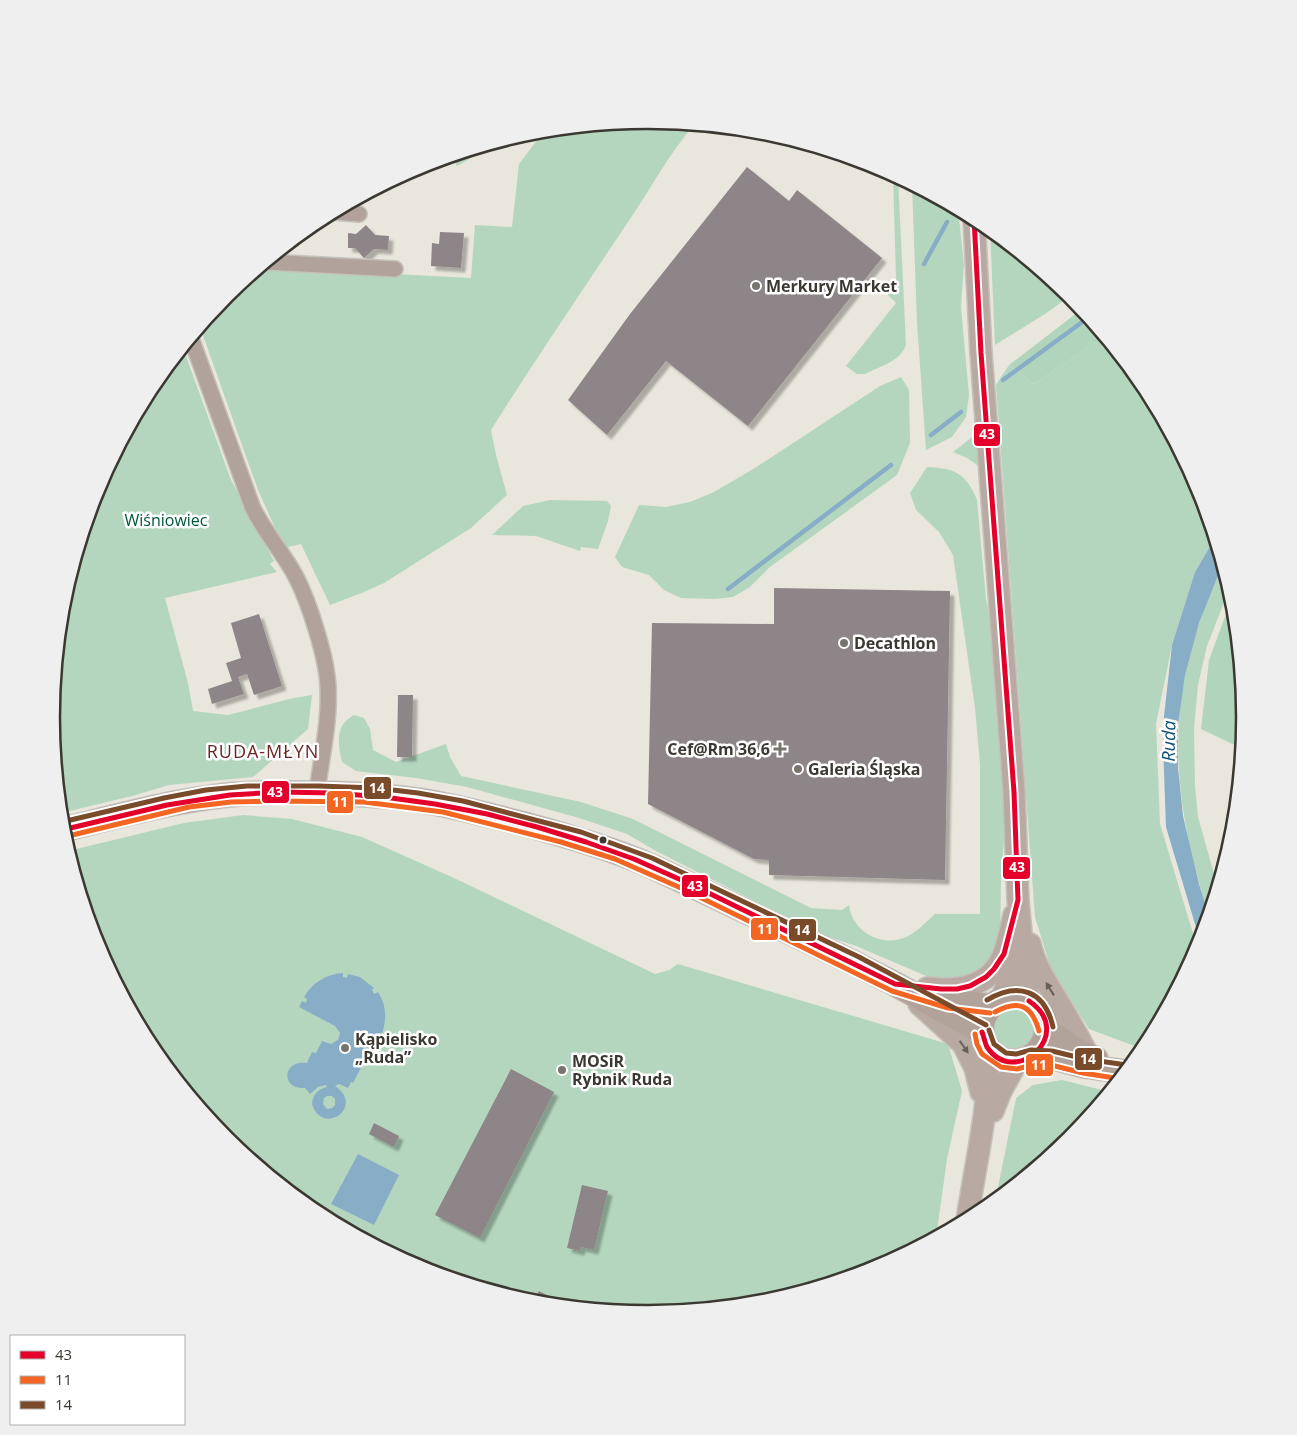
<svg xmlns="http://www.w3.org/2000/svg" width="1297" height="1435" font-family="'Open Sans',sans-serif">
<defs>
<filter id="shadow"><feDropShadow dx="4.5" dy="4.5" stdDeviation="1" flood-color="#0004"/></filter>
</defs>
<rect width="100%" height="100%" fill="#e9e6dd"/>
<path fill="#b4d6bf" d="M649,120l45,5c-25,29 -43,63 -64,94 -47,70 -94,140 -139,211l5,25 11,40 -36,33 -87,55 -20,9 -34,13 -29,-61 -17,4 -26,-58 -58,-163 26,-32 34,-28 211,11 4,-53 37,2 7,-63 25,-33z
M499,142l-42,24 13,-16z
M893,174l5,3 8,168c-6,17 -26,21 -41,29h-8l-11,-8 50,-63 -9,-9 9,-15z
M912,184l46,25 6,55 -3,43 8,88 -3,22 -14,20 -26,13 -9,-127z
M990,229l81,66 -23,17 -53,33z
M1105,336l40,50 55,103 15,49 -20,34 -23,73 -16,79 4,100 38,126 -53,100 -56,-21 -38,-60 -16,-52 -39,-532 13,-20 25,19z
M183,348l48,132 43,81 -4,3 7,8 -112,26 23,85 5,28 35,4 61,-16 23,-4 -4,34 -55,48 -84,8 -37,11 -71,17 -10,-96 12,-116 34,-112 55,-104z
M901,377l8,13 1,53 -13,32 -127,92 -20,20 -17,10 -18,2 -34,-1 -17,-8 -15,-15 -27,-8 -7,-10 24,-52 27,2 24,-5 24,-10 41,-24 125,-82z
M975,435h2l3,32 -13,-9 -14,-6z
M927,467c28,1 40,7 50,33l9,99 10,47 10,167 -5,65 -1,67 -12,20 -20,11 -30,5 -82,-35 -36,-12 -164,-83 -29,-17 -48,-16 -112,-31 -51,-9 -60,-7 -14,-9c-3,-12 -6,-29 2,-39 2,-3 7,-6 10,-8l10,3 6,11 3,21 23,12 50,-18 4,13 11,19 120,26 52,17 178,89 31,2 7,-5c3,27 34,44 59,31 10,-5 19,-15 27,-22h45v-150l-5,-56 -22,-153 -14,-23 -23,-22 -6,-17z
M550,500l57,1 4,5 -3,15 -10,28 -17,-2 -1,4 -44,-15 -44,-1 31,-29z
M1223,563l7,24 -23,59 -9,39 -4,43 1,58 3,31 20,71 -9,28c-32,-101 -45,-191 -10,-293 7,-21 16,-40 24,-60z
M243,815l49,4 70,18 92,41 201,96 14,-4 9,-6 270,80 14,47 -15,68 -11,79 -59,31 -112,34 -117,12 -116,-12 -112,-34 -104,-55 -90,-74 -74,-91 -55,-103 -29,-95 116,-28z
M993 1029a21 21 0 1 1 42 0a21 21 0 1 1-42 0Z
M1062,1080l48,12 -39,48 -76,62 21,-104 17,-13z"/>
<path fill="#b1d4bd" d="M470,150l-13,16 -5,-10z
M1082,309l23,27 -71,48 -25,-19z
M1233,595l13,123 -3,31 -42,-20 8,-69z"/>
<path fill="#88aec7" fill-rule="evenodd" d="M1215,538l8,25 -24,60 -14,52 -7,50v43l5,48 16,68 10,32 -8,28 -35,-117 -3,-83 1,-28 8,-71 23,-73z
M343,973v4l4,1 1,-4 12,3 14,11 -2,2 2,4 4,-2c9,14 9,29 3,44l-5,-2v5l-23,44 -2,-1 -3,6 -9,-4 -4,2c31,21 -13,51 -23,18 1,-9 5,-15 15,-17l-1,-2 -8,2 -8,7 -5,-6c-25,2 -23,-29 2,-25l5,-11 4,1 6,-12 9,3 7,-4 2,-7 -5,-7 -36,-19 3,-6 4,2 1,-4 -3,-2c8,-14 22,-23 39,-24zM327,1096h5l3,3v6l-3,3 -5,1 -4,-5 1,-6z
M358,1154l41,21 -25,50 -43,-21z"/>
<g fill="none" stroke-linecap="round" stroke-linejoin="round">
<path stroke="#88aec7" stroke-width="4.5" d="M924,264l23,-42
M1003,380l86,-63
M931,435l30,-23
M728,589l163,-124"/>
</g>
<path fill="#8d8588" filter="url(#shadow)" d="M747,167l42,34 8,-11 85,68 -134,168 -82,-65 -59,74 -39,-35 62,-86z
M366,225l9,10 14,1 -1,14 -14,-1 -10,9 -9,-10h-7v-15l8,1z
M440,232l24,1 -3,35 -30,-2 1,-23 7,1z
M774,588l176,3 -5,289 -176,-5v-15l-15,-1 -106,-55 4,-181 122,1z
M259,614l23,72 -28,9 -7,-21 -9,3 6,17 -32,10 -4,-15 24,-8 -6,-18 15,-5 -10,-35z
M398,695h15l-1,62h-15z
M511,1069l43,23 -74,146 -45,-23z
M374,1123l25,13 -5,11 -25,-13z
M582,1185l26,6 -14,59 -13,-3 -1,4 -13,-3z
M539,1291l25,13 -2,2 -30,-3z"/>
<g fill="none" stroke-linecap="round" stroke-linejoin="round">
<g stroke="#c5c2bc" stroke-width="18">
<path id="street" d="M333,212l26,2
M266,262l129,7
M191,338l61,168c11,25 31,46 44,71 13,25 31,81 32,110 2,35 -7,71 -11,106"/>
</g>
<g stroke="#c5c2bc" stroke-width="24">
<path id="secondary" d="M974,218l7,135 33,439 4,108 7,77 4,24
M1030,944c5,21 16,38 27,56 11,18 21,36 31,55
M927,988c30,3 62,0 76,-32 5,-13 8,-28 11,-41
M1002,999l7,-24 4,-27
M919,1004l44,40 12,24 6,24
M993,1111l8,-20 16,-29
M967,1221c8,-57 23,-114 21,-172"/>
</g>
<g stroke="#c5c2bc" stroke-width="26">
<path id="primary" d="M62,830c55,-14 110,-29 166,-35 25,-3 51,-2 76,-2 38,0 76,2 113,7 40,6 79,17 118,27 39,11 77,22 114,38l207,99 39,20 87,48
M934,996l25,7 32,3
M982 1029a32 32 0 1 1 64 0a32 32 0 1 1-64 0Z
M1046,1029l27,19 23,11
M1031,1057l27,2 26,7 42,6"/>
</g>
<use href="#street" stroke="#b1a39c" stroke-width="15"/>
<use href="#secondary" stroke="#b8aaa2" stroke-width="21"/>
<use href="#primary" stroke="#b2a39a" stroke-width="24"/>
<g stroke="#fff" stroke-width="9">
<path id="bus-1" d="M62,830l105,-25 63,-10 51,-3 51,1 52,4 51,7 52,10 50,13 49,15 48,17 54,24 207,101 46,5h16l13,-3 16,-9 8,-8 10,-15 14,-54 -4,-108 -33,-439 -7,-135
M982,1032c2,5 3,11 5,15 28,42 90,-14 42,-46"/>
</g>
<g stroke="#fff" stroke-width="9">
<path id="bus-2" d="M64,837l125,-30 42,-5 47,-1 86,1 79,10 118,30 54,17 66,29 211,103 56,17 42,5
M995,1012c23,-13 37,-7 44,19
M975,1034l2,10 5,10 19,13 16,2 15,-4h19l32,8 38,6"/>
</g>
<g stroke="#fff" stroke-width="9">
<path id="bus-3" d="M62,822l102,-24 42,-8 41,-4h71l58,2 42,5 45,8 118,31 71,26 207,99 127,68
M987,1000c32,-19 58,-9 66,27
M989,1030l5,14 12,9 10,1 15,-4 21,1 33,8 42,6"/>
</g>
<use href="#bus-1" stroke="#e4002b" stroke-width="5"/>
<use href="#bus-2" stroke="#f26522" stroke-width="5"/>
<use href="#bus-3" stroke="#7a4b2a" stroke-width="5"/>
</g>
<defs><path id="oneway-solid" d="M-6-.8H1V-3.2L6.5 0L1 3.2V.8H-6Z" transform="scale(1.25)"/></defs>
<g fill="#676059">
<use href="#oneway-solid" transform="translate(1050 989) rotate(-122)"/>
<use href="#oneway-solid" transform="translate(964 1047) rotate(55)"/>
</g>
<g fill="#78756e" stroke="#fff" stroke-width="2">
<circle cx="756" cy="286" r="5"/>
<circle cx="844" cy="643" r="5"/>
<path d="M777.5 741.5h5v5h5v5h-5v5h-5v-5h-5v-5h5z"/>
<circle cx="798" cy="769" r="5"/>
<circle cx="345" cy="1048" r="5"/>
<circle cx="562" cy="1070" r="5"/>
</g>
<circle fill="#3b3832" stroke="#fff" stroke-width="2" cx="603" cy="840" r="4.5"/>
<g text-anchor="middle" stroke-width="5" stroke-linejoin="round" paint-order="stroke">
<g font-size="16" font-weight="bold" fill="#3b3832" stroke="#fff" text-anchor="start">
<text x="766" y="292">Merkury Market</text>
<text x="854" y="649">Decathlon</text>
<text x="770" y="755" text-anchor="end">Cef@Rm 36,6</text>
<text x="808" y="775">Galeria Śląska</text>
<text x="355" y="1045">Kąpielisko<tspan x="355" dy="18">„Ruda”</tspan></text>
<text x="572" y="1067">MOSiR<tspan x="572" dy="18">Rybnik Ruda</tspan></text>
</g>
<g font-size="16" fill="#005636" stroke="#fff">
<text x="166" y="526">Wiśniowiec</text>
</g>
<g font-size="18" font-style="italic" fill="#095077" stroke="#fff">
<text transform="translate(1169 741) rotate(-89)" y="6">Ruda</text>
</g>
<g font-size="18" letter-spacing="1" fill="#6b2623" stroke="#fff">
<text x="263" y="758">RUDA-MŁYN</text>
</g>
</g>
<path d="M0 0H1297V1435H0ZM60 717a588 588 0 1 1 1176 0a588 588 0 1 1-1176 0Z" fill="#efefef" fill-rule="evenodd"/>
<path fill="none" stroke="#3b3832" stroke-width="2.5" d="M60 717a588 588 0 1 1 1176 0a588 588 0 1 1-1176 0Z"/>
<g stroke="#fff" stroke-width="2">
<rect x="973" y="423" width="28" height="24" rx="5" fill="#e4002b"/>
<rect x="363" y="776" width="29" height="24" rx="5" fill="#7a4b2a"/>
<rect x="261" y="780" width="29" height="24" rx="5" fill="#e4002b"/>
<rect x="326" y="790" width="28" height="24" rx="5" fill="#f26522"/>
<rect x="1002" y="856" width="29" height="24" rx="5" fill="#e4002b"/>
<rect x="681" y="874" width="28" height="24" rx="5" fill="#e4002b"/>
<rect x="750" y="917" width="29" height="24" rx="5" fill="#f26522"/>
<rect x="788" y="918" width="29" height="24" rx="5" fill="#7a4b2a"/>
<rect x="1074" y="1047" width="29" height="24" rx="5" fill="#7a4b2a"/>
<rect x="1025" y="1053" width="29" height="24" rx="5" fill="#f26522"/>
</g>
<g font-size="14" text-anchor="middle" font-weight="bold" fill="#fff">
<text x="987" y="439">43</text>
<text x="377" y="793">14</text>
<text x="275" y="797">43</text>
<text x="340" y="807">11</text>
<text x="1017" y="872">43</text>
<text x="695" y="891">43</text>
<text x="765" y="934">11</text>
<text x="802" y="935">14</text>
<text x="1088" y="1064">14</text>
<text x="1039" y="1070">11</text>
</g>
<rect x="10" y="1335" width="175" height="90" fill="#ffffff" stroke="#b1afad"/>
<rect x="20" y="1351" width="25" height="8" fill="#e4002b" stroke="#b1afad"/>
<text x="55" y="1360" font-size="15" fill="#3b3832">43</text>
<rect x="20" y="1376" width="25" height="8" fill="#f26522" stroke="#b1afad"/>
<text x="55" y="1385" font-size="15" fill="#3b3832">11</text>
<rect x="20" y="1401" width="25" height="8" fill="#7a4b2a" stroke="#b1afad"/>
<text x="55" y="1410" font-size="15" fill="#3b3832">14</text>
</svg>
